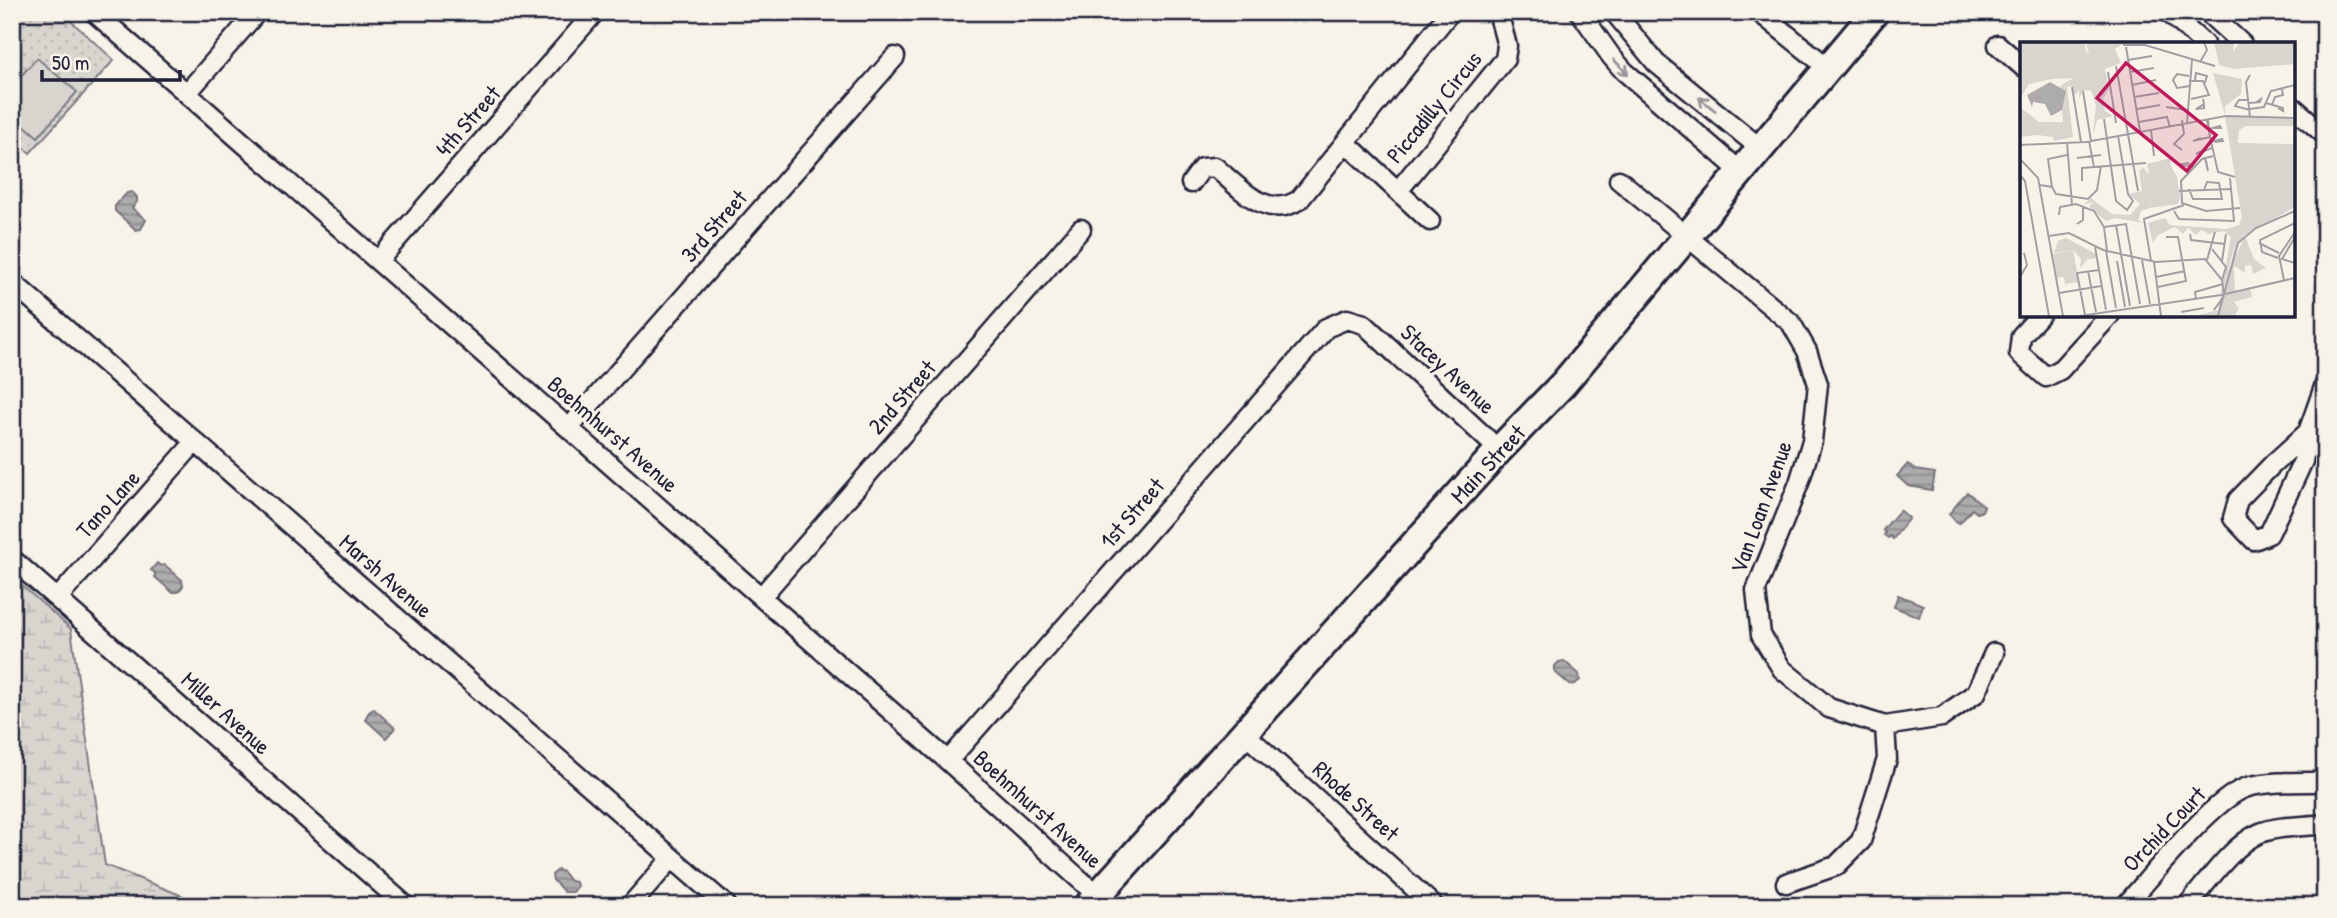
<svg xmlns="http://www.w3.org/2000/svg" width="2337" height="918" font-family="'Patrick Hand',sans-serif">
<defs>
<pattern id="green-dots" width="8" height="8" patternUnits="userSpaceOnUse" patternTransform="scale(1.75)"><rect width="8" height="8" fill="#d8d5cf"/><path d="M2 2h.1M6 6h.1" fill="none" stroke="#b9b7b3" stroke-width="1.8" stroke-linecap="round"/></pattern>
<pattern id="wetland-marsh" width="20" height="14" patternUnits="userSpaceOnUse" patternTransform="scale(1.75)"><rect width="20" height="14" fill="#d8d5cf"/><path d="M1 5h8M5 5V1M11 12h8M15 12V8" fill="none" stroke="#b9b7b3"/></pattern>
<pattern id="water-rules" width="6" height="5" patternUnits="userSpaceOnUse" patternTransform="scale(1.75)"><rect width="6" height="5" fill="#aeabad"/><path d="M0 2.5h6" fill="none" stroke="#8d8b8e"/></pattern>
</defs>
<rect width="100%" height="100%" fill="#f7f3e8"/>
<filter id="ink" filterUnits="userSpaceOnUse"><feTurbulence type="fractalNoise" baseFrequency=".0143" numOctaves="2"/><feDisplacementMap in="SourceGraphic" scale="14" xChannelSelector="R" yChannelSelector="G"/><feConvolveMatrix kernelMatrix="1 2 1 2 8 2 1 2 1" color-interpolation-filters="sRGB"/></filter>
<g filter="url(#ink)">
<path fill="url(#green-dots)" stroke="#7d7c85" stroke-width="2" d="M12,12h49l53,48 -84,93 -18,-16z"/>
<path fill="url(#wetland-marsh)" stroke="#7d7c85" stroke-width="2" d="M12,577l59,52 34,236 103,41h-196z"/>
<path fill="#d8d5cf" stroke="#7d7c85" stroke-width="2" d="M37,58l40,34 -39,45 -26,-22v-29z"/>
<path fill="url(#water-rules)" stroke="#76747f" stroke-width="2" d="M132,192l5,5v5l-5,6 14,12 -5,9 -5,1 -21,-19v-5l12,-13z
M1908,464l7,6 20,3 -3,17 -24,-4 -11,-10z
M1967,492l17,14 -2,5 -5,2 -5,-4 -12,14h-3l-8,-9z
M1900,510l9,8 -16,21 -3,-3 -2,2 -4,-3 2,-2 -3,-3z
M157,563l4,3 4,-1 17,15 1,6 -5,6h-6l-17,-15v-4l-4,-3z
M1898,595l25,10 -4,12 -25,-10z
M1564,661l15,13 1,6 -5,4 -5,1 -15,-13v-6l4,-4z
M374,709l21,19 -9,10 -21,-19 4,-7z
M558,870l5,2 7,9 6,1 1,5 -4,5h-9l-11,-12 -1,-5z"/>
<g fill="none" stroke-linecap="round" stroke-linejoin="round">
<g stroke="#22223b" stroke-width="23">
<path id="street" d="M94,12l854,749 149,134
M1580,12l31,44 13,15 116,100
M1614,12l42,51 104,85
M1759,12l68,55
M2168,12l36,32
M2207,12l35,32
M1998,45l24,21
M187,93l70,-81
M2293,107l32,28
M1346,143l84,78
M1619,180l172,143 16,28 11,33 -6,57 -13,42 -43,107 5,45 21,34 47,39 56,18 57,-9 34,-24 18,-40
M1191,183l11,-15 13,-1c24,20 53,55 85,32l150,-187
M1398,191l107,-132 2,-13 -9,-34
M378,261l217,-249
M12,282l715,624
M2040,315l-19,21 -2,17 27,24 14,-7 50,-55
M569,428l326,-371
M2308,432l-35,32 -35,36 -5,18 21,22 15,-6 34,-73 5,-29 17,-48
M12,559l394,347
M761,597l320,-368
M58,598l137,-156
M1244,733l190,173
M948,761l378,-433 21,-9 17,5 135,126
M1786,883l50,-17 25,-25 26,-82 -2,-33
M630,906l42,-48
M2125,906c26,-29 87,-106 120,-118 19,-7 55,-6 76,-6l4,2
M2187,906c19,-22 46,-62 73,-73 20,-8 44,-6 65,-9"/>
</g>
<g stroke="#22223b" stroke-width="32">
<path id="secondary" d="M1088,906l411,-456 64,-66 312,-372"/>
</g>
<use href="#street" stroke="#f7f3e8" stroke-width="18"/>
<use href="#secondary" stroke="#f7f3e8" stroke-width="26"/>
</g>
<defs><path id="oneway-shaft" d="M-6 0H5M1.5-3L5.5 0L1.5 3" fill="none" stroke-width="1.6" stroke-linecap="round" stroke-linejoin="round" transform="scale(1.75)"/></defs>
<g stroke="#97959a">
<use href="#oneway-shaft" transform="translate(1621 67) rotate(46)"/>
<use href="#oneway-shaft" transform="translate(1707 104) rotate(-141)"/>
</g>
</g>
<g text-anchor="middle" stroke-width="6" stroke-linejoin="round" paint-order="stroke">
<g font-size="23" fill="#22223b" stroke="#f7f3e8">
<text transform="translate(1434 107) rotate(-51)" y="8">Piccadilly Circus</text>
<text transform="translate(468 121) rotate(-49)" y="8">4th Street</text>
<text transform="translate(714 226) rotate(-49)" y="8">3rd Street</text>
<text transform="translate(1448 369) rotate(43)" y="8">Stacey Avenue</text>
<text transform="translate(902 397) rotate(-49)" y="8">2nd Street</text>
<text transform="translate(613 434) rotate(41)" y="8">Boehmhurst Avenue</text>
<text transform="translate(1488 464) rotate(-47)" y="8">Main Street</text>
<text transform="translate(108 504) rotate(-48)" y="8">Tano Lane</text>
<text transform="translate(1761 507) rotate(-70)" y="8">Van Loan Avenue</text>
<text transform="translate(1132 513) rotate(-49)" y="8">1st Street</text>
<text transform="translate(386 576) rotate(41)" y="8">Marsh Avenue</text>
<text transform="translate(226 713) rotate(42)" y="8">Miller Avenue</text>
<text transform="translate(1356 801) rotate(42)" y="8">Rhode Street</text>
<text transform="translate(1038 809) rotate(42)" y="8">Boehmhurst Avenue</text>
<text transform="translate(2164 829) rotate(-46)" y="8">Orchid Court</text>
</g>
</g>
<g transform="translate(2020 42)">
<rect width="275" height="275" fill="#f7f3e8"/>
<path d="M141,119l9,3 7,13 3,20 -2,7 -28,4 4,-21h-9l-2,-13h6l-2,-10z" fill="#d8d5cf"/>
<path d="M194,0h20l-1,10 7,-10h54l1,22 -61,5 -15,-4zM193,31l29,6 -1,15 -16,12v9zM49,39h11l2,6 -7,8 -3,-9 -5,1 6,50 -19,4 -1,-4 -16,-2 -17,2v-30l19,15h24l-3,-36zM207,74l68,2v8h-49l-18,-5zM151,116l-1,12 8,10 -20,4 -5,-17 -6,-3zM123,125l6,8h-6l2,12h9l-4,21 -9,3 -3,9 5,3 -28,-5 -9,3 -17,-14 4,-5 -10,3 8,-7 21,16 18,1 10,-11 -11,-10 13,-3 -3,-20zM222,175l2,14 -10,16 -6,25 17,-36 9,23 12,9 -13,6 -2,-9 -6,1v7l-11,-7 1,26 15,-4 2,9 -18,5 5,6 -4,8h-40l23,-6 13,-73 -7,-6 -15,3 -7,-4 -6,5 -8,-7 -5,6 -8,-7 -17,8 -5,8 -5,-20 17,-5 5,7 56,4 13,-4zM46,196l30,16 1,4 -9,1 -8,9 1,-9 -8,-9 -19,3 4,-12z" fill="#d8d5cf"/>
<path d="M0,0h64l2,9 3,3 -3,-12h40l-11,7 6,14 -16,6 4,20 -6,10 2,12 8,5 -16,4 -4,16 3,-31 -5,-15 -8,1 -4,7 1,-17 -18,3 12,-6 -22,1 -23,5 -9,15zM205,74l21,10 -7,4 -1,13 57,1v63l-51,29 -9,13 -5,24 4,-26 10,-16z" fill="#d8d5cf"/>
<path d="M53,208l6,32 -14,2 -1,-7 -7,1 -4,-24z" fill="#d8d5cf"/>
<path d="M30,40l16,9 -4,19 -11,6 -6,-12 -12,-2 -1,5 -5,-12z" fill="#aeabad"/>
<path fill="none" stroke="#a29fa3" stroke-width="2" d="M103,3h22l70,21M106,5l14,84M108,18l24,-4M180,20l7,-12 -3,-8M96,24l22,125M88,30l8,51M110,30l24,-4M230,33l-4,7 4,35M169,34l-12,-2 -4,6 4,8 13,-2M175,38l1,-7 11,3 -2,7M169,39h14l6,14 -18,4M112,43l24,-5M52,45l9,55M63,49l8,50M114,55l25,-4M183,57l1,5 -8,5 8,-1v-4M229,58h-10l-4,6 15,4M229,61l11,-1 1,-3 -6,4M246,61l17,5v3l-5,-3M252,63l3,-8 8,-2 -1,-6M146,65l21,3M117,67l23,-4M230,67l14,-2 7,-16 24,-6M84,77l12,82 11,9 6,-9 -5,-7 -10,-58M187,78l3,17 -2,-17M119,80l28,-5 3,10M167,81l5,-63M189,87l11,-3 1,2h-8M131,88l3,26M181,96l-8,3 17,-4 8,35 17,5M69,99l5,26M47,100l5,63M191,100l11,-3 1,2 -8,1M0,103l66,-3 140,-26 69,2M162,108l-8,-6 10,-10 -2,-14M181,109l-5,3 16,-6M193,114l-11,3 -21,22 1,22 24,8 34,-3M57,116l24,-3M185,116l3,13 -2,-10M0,117l18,19 25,138M171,124l-13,-1 10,-2 6,5M0,133l5,6 24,135M62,139v-13l64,-5M20,143l12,2 4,7 32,5 9,-9 4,-24M32,145l-4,-28 19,-4M169,147l4,10h29l-3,-16 -12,-1 -3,8M159,149l53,-2M154,169l5,8 55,2 -4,-43M39,173l1,-8 16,-3 18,7 10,16 3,24M57,182l6,-4v-14M96,183l14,81M84,185l22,-3 14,80M170,192l1,6 34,4M29,194l20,-3 34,17 53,12 49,-3 17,21 2,16 -10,14M275,195l-13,22 13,4M239,201l20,10M75,205l11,63M192,207l14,18 -4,13M86,209l10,57M258,216l-16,-6 -2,-12 35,-17M122,218l8,44M187,218l8,-28M97,219l8,46M131,219l-7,-42 40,-14M202,219l4,-27M134,220l7,54M68,229l8,41M0,235l7,-12 -3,-12M136,235l29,-6M264,238l-5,-24 16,-24M138,245l28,-6 -8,-44h-12M39,251l42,-7M176,257l-1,-7 28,-8M161,270l23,-4M65,273l-8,-42 22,-3M60,274l141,-21 74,-17M198,274l20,-73 18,-15 39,-17"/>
<path fill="#c2185b" fill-opacity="0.15" stroke="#c2185b" stroke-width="3.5" d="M106,21l90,72 -29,36 -90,-73z"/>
<rect width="275" height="275" fill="none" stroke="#22223b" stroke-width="3.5"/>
</g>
<rect width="2337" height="918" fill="none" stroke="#f7f3e8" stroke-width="42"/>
<rect x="21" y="21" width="2295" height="876" fill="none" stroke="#22223b" stroke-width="2.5" filter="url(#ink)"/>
<path d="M42 70v10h138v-10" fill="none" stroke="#22223b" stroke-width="3.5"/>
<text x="52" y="70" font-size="21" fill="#22223b" stroke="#f7f3e8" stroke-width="5" paint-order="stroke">50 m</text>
</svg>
